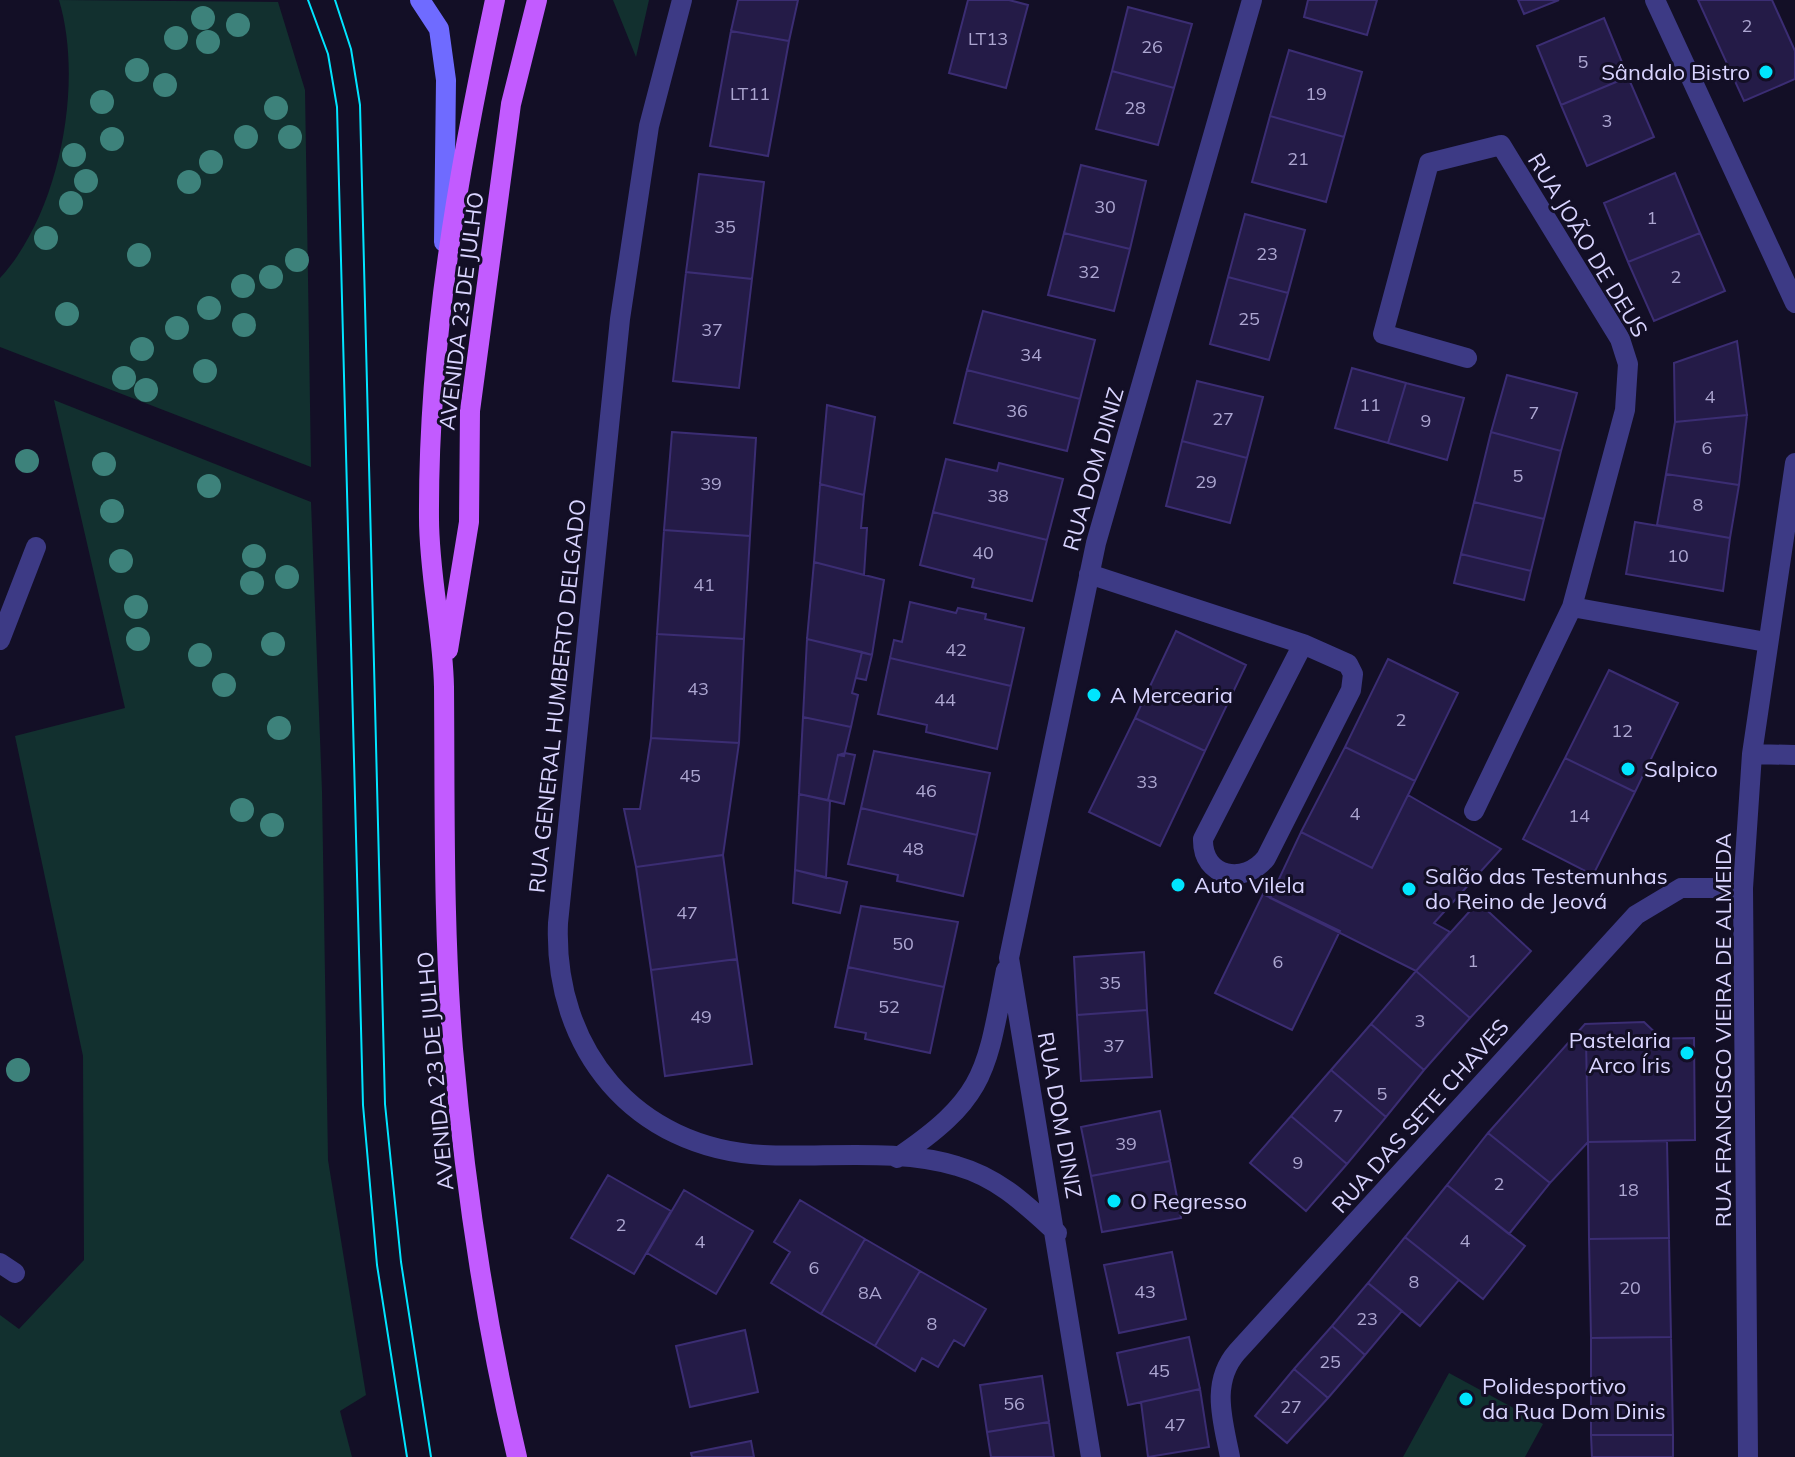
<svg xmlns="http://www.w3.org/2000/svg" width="1795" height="1457" font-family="Mulish,sans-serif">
<rect width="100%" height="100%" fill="#130f26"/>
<path fill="#12302f" d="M59,0l219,2 27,88 6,377 -311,-120v-69c60,-65 84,-195 59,-278z
M613,0h36l-13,57z
M54,400l257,102 11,289 6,369 38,235 -26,16 12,46h-352v-142l19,14 65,-69 -1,-204 -68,-320 110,-28z
M1449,1373l94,51 -18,33h-122z"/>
<path fill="#241b47" stroke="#3b2d73" stroke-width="2" d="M738,0h60l-9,41 -58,-10z
M968,0h41l19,5 -22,83 -57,-15z
M1308,0h69l-10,35 -63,-18z
M1518,0h41l-35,14z
M1698,0h74l23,51v28l-51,22z
M1128,7l64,17 -18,64 -62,-17z
M1604,18l24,59 -67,28 -24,-59z
M731,31l58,10 -21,115 -58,-10z
M1289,50l73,22 -18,65 -74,-21z
M1112,71l62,17 -16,57 -62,-16z
M1628,77l26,60 -67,29 -26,-61z
M1270,116l74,21 -18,65 -74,-20z
M1081,165l65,16 -16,68 -66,-16z
M1675,173l25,60 -72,29 -24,-59z
M699,174l65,8 -12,97 -66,-7z
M1245,214l60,16 -17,63 -60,-16z
M1064,233l66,16 -16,62 -66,-16z
M1700,233l25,58 -71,30 -26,-59z
M686,272l66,7 -13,109 -66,-7z
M1228,277l60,16 -19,67 -59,-16z
M983,311l112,29 -15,59 -113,-29z
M1737,341l10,74 -72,7 -1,-59z
M1352,368l54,15 -18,60 -53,-15z
M967,370l113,29 -13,52 -113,-28z
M1507,375l70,18 -16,58 -70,-19z
M1197,381l66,16 -16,61 -65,-17z
M1406,383l58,15 -17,62 -59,-17z
M827,405l48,12 -11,78 -44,-11z
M1747,415l-8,70 -73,-11 9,-52z
M672,432l84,6 -6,98 -86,-6z
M1491,432l70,19 -17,68 -70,-17z
M1182,441l65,17 -17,65 -64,-17z
M946,459l51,12 2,-8 64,16 -16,61 -114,-28z
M1666,474l73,11 -9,53 -73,-13z
M820,484l44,11 -3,33h6l-3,47 -50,-13z
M1474,502l70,17 -13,52 -70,-17z
M933,512l114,28 -15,61 -60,-14 2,-8 -54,-14z
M1635,522l95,16 -7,53 -97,-17z
M664,530l86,6 -6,103 -87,-5z
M1461,554l70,17 -7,29 -70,-17z
M814,562l70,18 -12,75 -65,-16z
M910,602l46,11 2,-5 28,6 -1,5 39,9 -13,58 -121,-28 4,-18 8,2z
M1176,631l70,34 -41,86 -70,-33z
M657,634l87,5 -5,104 -88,-5z
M807,639l55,13 -10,41 6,2 -7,32 -48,-10z
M862,652l10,3 -6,25 -10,-2z
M890,658l121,28 -14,63 -71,-17 1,-7 -49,-11z
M1388,659l70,34 -43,88 -70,-34z
M1609,670l69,33 -43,89 -70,-34z
M803,717l48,10 -7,29 -6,-1 -10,45 -29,-6z
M1135,718l70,33 -45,95 -71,-34z
M651,738l88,5 -16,112 -87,12 -12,-58h16z
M1345,747l70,34 -43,87 -71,-36z
M874,751l116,22 -13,62 -116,-27z
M845,753l10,2 -11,49 -16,-4 10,-45z
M1565,758l70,34 -42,83 -70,-36z
M799,794l31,7 -4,77 -31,-8z
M1408,795l93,54 -67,74 16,9 -34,39 -146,-73 31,-66 71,36z
M861,808l116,27 -14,61 -66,-15 1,-6 -50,-11z
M723,855l14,104 -86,11 -15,-103z
M795,870l52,12 -7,31 -47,-10z
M1263,894l77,37 -48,99 -77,-37z
M1478,902l53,49 -61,67 -54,-47z
M861,906l97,16 -14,65 -96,-20z
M1144,952l3,58 -70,5 -3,-58z
M737,959l15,105 -87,12 -14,-106z
M848,967l96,20 -14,66 -65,-14 1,-6 -31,-6z
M1416,971l54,47 -46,52 -53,-46z
M1147,1010l5,67 -71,4 -4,-66z
M1644,1022l18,17 -76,1 2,102 -38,41 -62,-50 97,-109z
M1371,1024l53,46 -38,47 -55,-47z
M1694,1038l1,102 -107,2 -2,-102z
M1331,1070l55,47 -39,47 -56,-48z
M1160,1111l10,50 -79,15 -10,-49z
M1291,1116l56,48 -41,47 -56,-48z
M1488,1133l62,50 -41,51 -62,-49z
M1667,1141l2,97 -80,1 -1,-97z
M1170,1161l11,57 -79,14 -11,-56z
M608,1175l63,36 -37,63 -63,-36z
M1447,1185l78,61 -42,53 -78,-62z
M684,1190l69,41 -37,63 -69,-41z
M800,1200l65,39 -44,75 -50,-31 19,-31 -16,-10z
M1405,1237l54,43 -39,46 -52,-43z
M1669,1238l2,99 -80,1 -2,-99z
M865,1239l55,32 -45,75 -54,-32z
M1172,1252l14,67 -67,14 -15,-68z
M920,1271l66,38 -22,37 -10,-6 -16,27 -16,-9 -7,13 -40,-25z
M1368,1283l34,28 -37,44 -33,-29z
M1332,1326l33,29 -37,43 -34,-29z
M745,1330l13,62 -68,15 -14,-61z
M1189,1337l11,52 -72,16 -11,-52z
M1671,1337l2,98h-82v-97z
M1294,1369l34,29 -41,45 -32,-27z
M1042,1376l7,46 -62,10 -7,-47z
M1200,1389l9,58 -61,10 -7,-55z
M1049,1422l5,35h-63l-4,-25z
M1591,1435h82v22h-81z
M751,1441l3,16h-62l-1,-4z"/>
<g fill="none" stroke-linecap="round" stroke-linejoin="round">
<path stroke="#3d3a85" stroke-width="20" d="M682,0l-33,126 -29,193 -62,604c-5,126 76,225 205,232 60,3 137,-7 194,11 42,12 68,38 100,67
M1655,0l140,303
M1467,358l-84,-24 46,-171 72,-18 119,194 8,25 -3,46 -53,197 -98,204
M1089,574l214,70 -100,195c-1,39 42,46 63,19l85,-168 2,-16 -5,-10 -45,-20
M1572,607l194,35
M0,640l36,-93
M1752,754l43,1
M897,1158c90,-61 89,-86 109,-188
M0,1263l15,10
M1091,1457l-82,-499 87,-415 156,-543
M1230,1457c-7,-36 -20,-74 7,-105l399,-437 45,-27h62
M1748,1457l-5,-569 9,-134 43,-291"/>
<path stroke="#6f6bff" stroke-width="20" d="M420,0l19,29 7,51 -2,162"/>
<path stroke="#c25bff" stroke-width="20" d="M495,0c-37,172 -67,342 -66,518 0,57 14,113 15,169 1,121 -1,242 9,362 12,137 32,274 64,408
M448,650l21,-128 1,-111 41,-307 26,-104"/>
<path stroke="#00e5ff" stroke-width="2" d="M308,0l20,54 9,53 26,998 14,160 30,192
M335,0l16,49 9,56 25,999 16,158 30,195"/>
</g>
<g fill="#3d827b">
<circle cx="203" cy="18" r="12"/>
<circle cx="238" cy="25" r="12"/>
<circle cx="176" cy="38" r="12"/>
<circle cx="208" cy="42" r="12"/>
<circle cx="137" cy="70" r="12"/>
<circle cx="165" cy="85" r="12"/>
<circle cx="102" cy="102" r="12"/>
<circle cx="276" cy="108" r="12"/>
<circle cx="246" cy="137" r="12"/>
<circle cx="290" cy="137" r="12"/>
<circle cx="112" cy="139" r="12"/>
<circle cx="74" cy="155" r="12"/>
<circle cx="211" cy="162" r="12"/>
<circle cx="86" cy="181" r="12"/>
<circle cx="189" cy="182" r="12"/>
<circle cx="71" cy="203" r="12"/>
<circle cx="46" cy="238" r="12"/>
<circle cx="139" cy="255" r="12"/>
<circle cx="297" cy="260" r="12"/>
<circle cx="271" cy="277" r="12"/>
<circle cx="243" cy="286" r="12"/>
<circle cx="209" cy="308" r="12"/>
<circle cx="67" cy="314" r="12"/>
<circle cx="244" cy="325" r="12"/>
<circle cx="177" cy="328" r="12"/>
<circle cx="142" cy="349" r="12"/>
<circle cx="205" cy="371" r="12"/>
<circle cx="124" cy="378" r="12"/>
<circle cx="146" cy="390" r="12"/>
<circle cx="27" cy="461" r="12"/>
<circle cx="104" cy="464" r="12"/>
<circle cx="209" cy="486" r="12"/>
<circle cx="112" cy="511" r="12"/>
<circle cx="254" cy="556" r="12"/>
<circle cx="121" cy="561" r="12"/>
<circle cx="287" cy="577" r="12"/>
<circle cx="252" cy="583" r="12"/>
<circle cx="136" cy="607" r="12"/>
<circle cx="138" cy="639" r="12"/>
<circle cx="273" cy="644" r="12"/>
<circle cx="200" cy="655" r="12"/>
<circle cx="224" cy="685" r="12"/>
<circle cx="279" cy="728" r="12"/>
<circle cx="242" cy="810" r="12"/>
<circle cx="272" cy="825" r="12"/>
<circle cx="18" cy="1070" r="12"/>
</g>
<g fill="#00e5ff" stroke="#130f26" stroke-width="3">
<circle cx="1766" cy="72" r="8"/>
<circle cx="1094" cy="695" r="8"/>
<circle cx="1628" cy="769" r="8"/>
<circle cx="1178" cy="885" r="8"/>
<circle cx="1409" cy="889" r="8"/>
<circle cx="1687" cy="1053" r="8"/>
<circle cx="1114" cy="1201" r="8"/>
<circle cx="1466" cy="1399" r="8"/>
</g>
<g text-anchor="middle" stroke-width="6" stroke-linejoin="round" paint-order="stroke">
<g font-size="18" fill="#aca6d1">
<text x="1747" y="32">2</text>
<text x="988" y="45">LT13</text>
<text x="1152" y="53">26</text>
<text x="1583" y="68">5</text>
<text x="750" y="100">LT11</text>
<text x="1316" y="100">19</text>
<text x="1135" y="114">28</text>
<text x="1607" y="127">3</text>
<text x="1298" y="165">21</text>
<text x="1105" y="213">30</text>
<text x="1652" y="224">1</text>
<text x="725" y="233">35</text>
<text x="1267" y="260">23</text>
<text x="1089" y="278">32</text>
<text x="1676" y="283">2</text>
<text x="1249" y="325">25</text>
<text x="712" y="336">37</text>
<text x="1031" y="361">34</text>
<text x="1710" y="403">4</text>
<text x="1370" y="411">11</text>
<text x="1017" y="417">36</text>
<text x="1534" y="419">7</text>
<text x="1223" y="425">27</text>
<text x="1426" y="427">9</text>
<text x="1707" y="454">6</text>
<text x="1518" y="482">5</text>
<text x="1206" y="488">29</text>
<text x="711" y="490">39</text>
<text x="998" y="502">38</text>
<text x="1698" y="511">8</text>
<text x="983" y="559">40</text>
<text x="1678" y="562">10</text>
<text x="704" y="591">41</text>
<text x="956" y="656">42</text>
<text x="698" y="695">43</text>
<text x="945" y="706">44</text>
<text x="1401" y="726">2</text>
<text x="1622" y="737">12</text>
<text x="690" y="782">45</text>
<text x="1147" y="788">33</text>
<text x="926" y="797">46</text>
<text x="1355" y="820">4</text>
<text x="1579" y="822">14</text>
<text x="913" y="855">48</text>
<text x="687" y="919">47</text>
<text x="903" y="950">50</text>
<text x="1473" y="967">1</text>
<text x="1278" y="968">6</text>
<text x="1110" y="989">35</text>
<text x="889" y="1013">52</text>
<text x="701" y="1023">49</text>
<text x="1420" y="1027">3</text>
<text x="1114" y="1052">37</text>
<text x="1382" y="1100">5</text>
<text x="1338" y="1122">7</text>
<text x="1126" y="1150">39</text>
<text x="1298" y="1169">9</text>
<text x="1499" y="1190">2</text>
<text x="1628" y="1196">18</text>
<text x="621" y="1231">2</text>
<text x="1465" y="1247">4</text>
<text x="700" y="1248">4</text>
<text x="814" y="1274">6</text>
<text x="1414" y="1288">8</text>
<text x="1630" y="1294">20</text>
<text x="1145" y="1298">43</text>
<text x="870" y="1299">8A</text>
<text x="1367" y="1325">23</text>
<text x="932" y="1330">8</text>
<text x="1330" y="1368">25</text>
<text x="1159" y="1377">45</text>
<text x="1014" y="1410">56</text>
<text x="1291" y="1413">27</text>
<text x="1175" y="1431">47</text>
</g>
<g font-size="22" fill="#d9d4ff" stroke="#130f26" text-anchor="start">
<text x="1750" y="80" text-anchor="end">Sândalo Bistro</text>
<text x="1110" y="703">A Mercearia</text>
<text x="1644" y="777">Salpico</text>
<text x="1425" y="884">Salão das Testemunhas<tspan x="1425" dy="25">do Reino de Jeová</tspan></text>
<text x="1194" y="893">Auto Vilela</text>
<text x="1671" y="1048" text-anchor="end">Pastelaria<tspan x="1671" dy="25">Arco Íris</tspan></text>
<text x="1130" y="1209">O Regresso</text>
<text x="1482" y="1394">Polidesportivo<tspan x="1482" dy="25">da Rua Dom Dinis</tspan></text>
</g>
<g font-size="22" fill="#d9d4ff" stroke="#130f26">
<text transform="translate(1588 245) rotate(59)" y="8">RUA JOÃO DE DEUS</text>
<text transform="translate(461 311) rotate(-83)" y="8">AVENIDA 23 DE JULHO</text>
<text transform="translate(1093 469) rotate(-74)" y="8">RUA DOM DINIZ</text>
<text transform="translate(557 696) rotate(-84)" y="8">RUA GENERAL HUMBERTO DELGADO</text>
<text transform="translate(1723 1030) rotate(-90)" y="8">RUA FRANCISCO VIEIRA DE ALMEIDA</text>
<text transform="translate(435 1071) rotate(-95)" y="8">AVENIDA 23 DE JULHO</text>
<text transform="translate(1060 1115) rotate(80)" y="8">RUA DOM DINIZ</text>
<text transform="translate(1420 1116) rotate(-48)" y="8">RUA DAS SETE CHAVES</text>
</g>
</g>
</svg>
